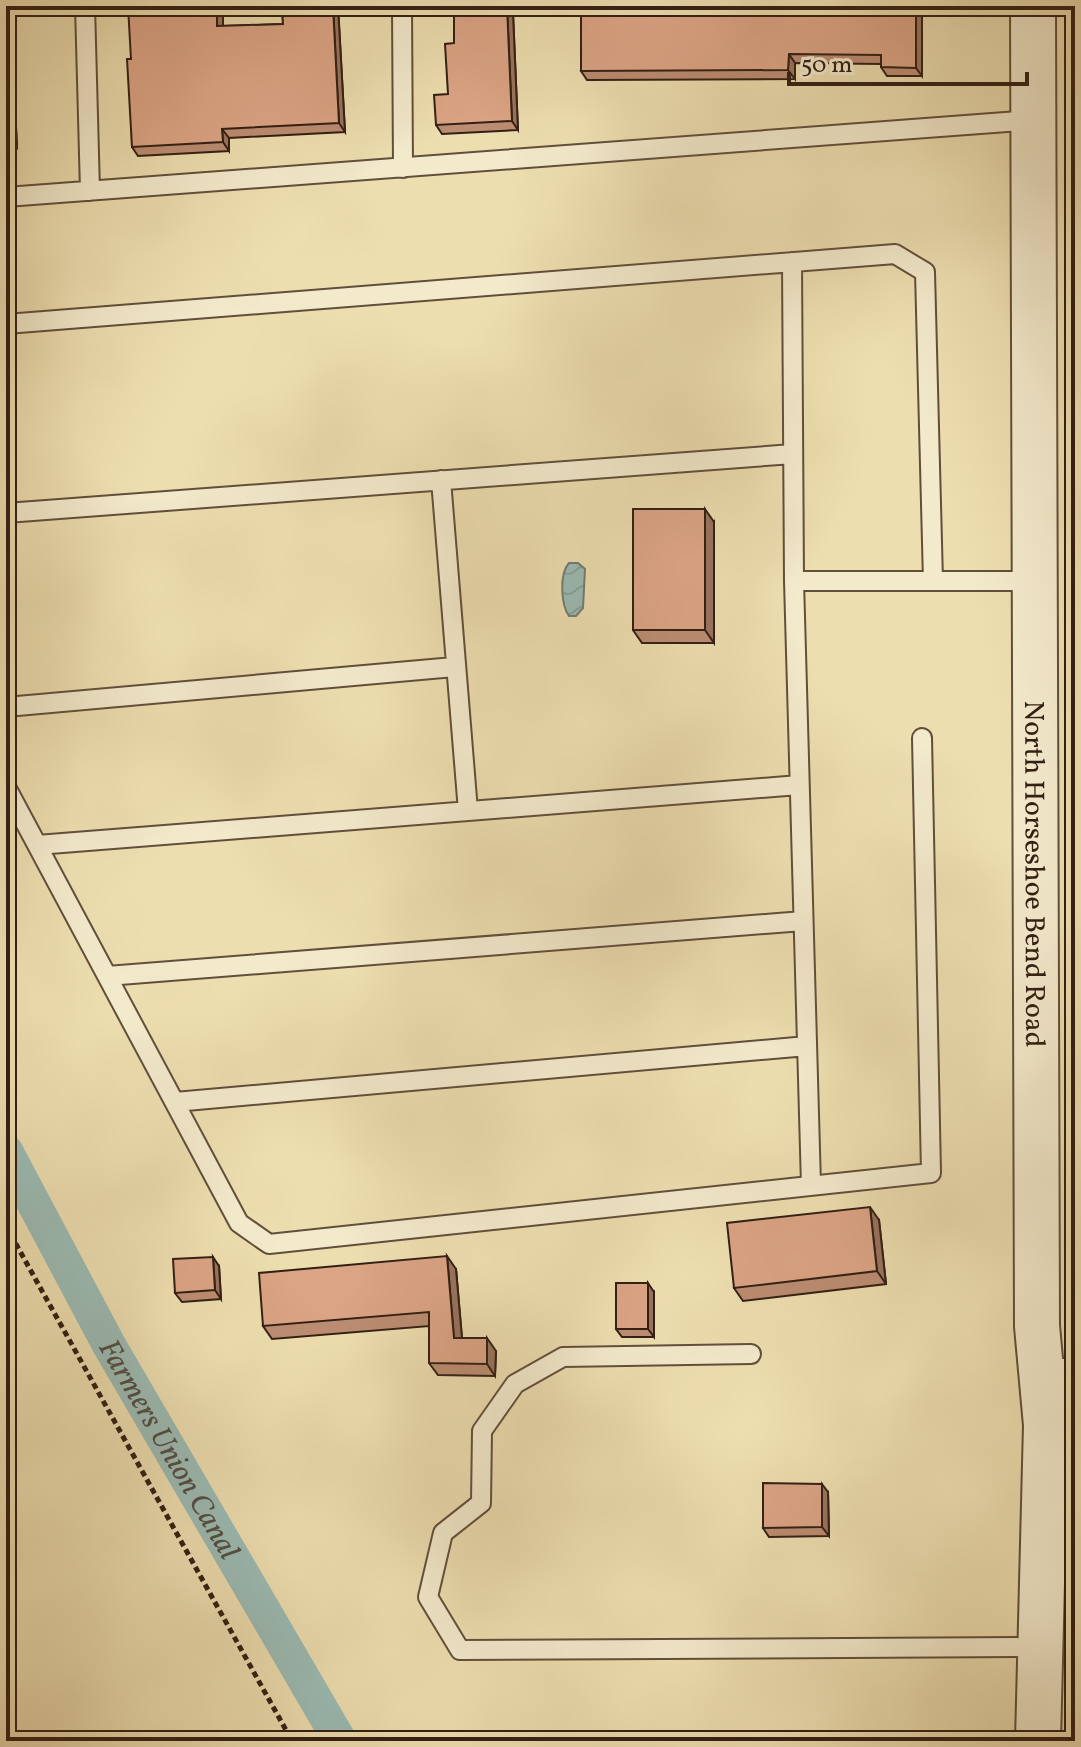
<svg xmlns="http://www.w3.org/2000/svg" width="1081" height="1747" font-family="Vollkorn,serif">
<defs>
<pattern id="water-waves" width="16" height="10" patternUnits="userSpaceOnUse" patternTransform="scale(2)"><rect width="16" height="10" fill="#9bbbb4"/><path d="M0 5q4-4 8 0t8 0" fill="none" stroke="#86a09a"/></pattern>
</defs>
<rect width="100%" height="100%" fill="#eddeb0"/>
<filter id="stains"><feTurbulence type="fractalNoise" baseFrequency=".0025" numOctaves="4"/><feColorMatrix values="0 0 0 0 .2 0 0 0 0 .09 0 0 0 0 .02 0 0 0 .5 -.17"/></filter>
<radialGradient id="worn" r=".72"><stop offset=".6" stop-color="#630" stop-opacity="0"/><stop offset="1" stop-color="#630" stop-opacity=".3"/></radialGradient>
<path fill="url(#water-waves)" stroke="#717d74" stroke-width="2" d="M569,563h9l7,6 -2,39 -7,8h-7c-8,-11 -10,-42 0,-53z"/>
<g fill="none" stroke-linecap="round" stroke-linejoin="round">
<path stroke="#9bbbb4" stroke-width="34" id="s1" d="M6,1151l103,194 231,396"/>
<g stroke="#614f3b" stroke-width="22">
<path id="service" d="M85,6l5,185
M402,6l1,162
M6,197l1027,-77
M792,262l2,319h240
M6,324l889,-70 30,18 8,309
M441,480l27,331
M6,513l787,-59
M794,581l17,604
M6,707l448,-40
M6,787l233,436 30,21 662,-71 -9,-435
M37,845l762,-60
M107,976l696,-55
M175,1102l632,-56
M751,1354l-188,3 -48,27 -33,47 -1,72 -38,30 -15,64 32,53 581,-3"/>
</g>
<g stroke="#614f3b" stroke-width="40">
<path id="minor" d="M1041,1377h34"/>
</g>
<g stroke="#614f3b" stroke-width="48">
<g id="tertiary">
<path id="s2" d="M1033,6l4,1320 9,99 -8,316"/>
</g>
</g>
<path stroke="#321f14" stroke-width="5" stroke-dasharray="6 4" stroke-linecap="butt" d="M6,1226l286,515"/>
<use href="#service" stroke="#f3eacc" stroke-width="18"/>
<use href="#minor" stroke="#f3eacc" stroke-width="36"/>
<use href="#tertiary" stroke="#f3eacc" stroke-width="44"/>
</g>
<path fill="#bc8d72" stroke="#321f14" stroke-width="2" d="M223,6v20l60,-2 -1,-18h56l7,126 -116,6v13l-91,5 -6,-9 -1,-88z
M454,6h90v7h-31l5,117 -76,4 -6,-9 12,-31 6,-51z
M922,6v70h-35l-6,-9v-3l-86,-1v16l-208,1 -6,-9z
M6,59l7,9 4,79h-11z
M714,522v121h-72l-9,-13z
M879,1220l7,64 -143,17 -9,-13z
M219,1266l2,33 -39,3 -7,-9z
M456,1269l6,69 34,13 -1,25 -57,-1 -9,-12v-37l-157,13 -9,-13z
M654,1292v45h-32l-6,-8z
M828,1492l1,44 -60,1 -6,-9z"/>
<path fill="#99735d" stroke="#321f14" stroke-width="2" d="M217,6h6v29l-6,-9z
M333,6h5l7,126 -6,-9z
M507,6l6,7 5,117 -6,-9z
M916,6h6v70l-6,-8z
M789,54l6,9v16l-7,-9z
M7,59l6,9 4,79 -6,-9z
M222,129l7,9v13l-6,-9z
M705,509l9,13v121l-9,-13z
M870,1207l9,13 7,64 -9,-13z
M447,1256l9,13 7,81 -9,-12z
M213,1257l6,9 2,33 -6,-9z
M648,1283l6,9v45l-6,-8z
M487,1338l9,13 -1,25 -8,-12z
M822,1484l6,8 1,44 -7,-9z"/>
<path fill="#dba485" stroke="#321f14" stroke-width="2" d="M128,6h89v20l66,-2 -1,-18h51l6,117 -117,6 1,13 -91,5 -5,-88h4z
M454,6h53l5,115 -76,4 -2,-30 14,-1 -3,-50 9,-1z
M581,6h335v62l-35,-1v-12l-92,-1 -1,16 -207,1z
M6,59h1l4,79h-5z
M633,509h72v121h-72z
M870,1207l7,64 -143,17 -7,-65z
M447,1256l7,82h33v26l-58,-1v-51l-166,14 -4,-53z
M213,1257l2,33 -40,3 -2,-34z
M616,1283h32v46h-32z
M763,1483l59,1v43l-59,1z"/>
<g text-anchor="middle" stroke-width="6" stroke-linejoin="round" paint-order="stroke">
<g font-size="28" fill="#321f14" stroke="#f3eacc">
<text dy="10" stroke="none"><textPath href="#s2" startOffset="868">North Horseshoe Bend Road</textPath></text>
</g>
<g font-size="30" font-style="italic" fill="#524e44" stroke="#f3eacc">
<text dy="10" stroke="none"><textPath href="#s1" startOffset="340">Farmers Union Canal</textPath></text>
</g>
</g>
<rect width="1081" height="1747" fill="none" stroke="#eddeb0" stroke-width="32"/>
<rect x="8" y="8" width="1065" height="1731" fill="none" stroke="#321f14" stroke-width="4"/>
<rect x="16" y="16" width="1049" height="1715" fill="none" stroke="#321f14" stroke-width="2"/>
<path d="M789 72v12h238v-12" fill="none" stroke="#321f14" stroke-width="4"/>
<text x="801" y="72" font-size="24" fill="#321f14" stroke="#f3eacc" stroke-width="6" paint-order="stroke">50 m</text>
<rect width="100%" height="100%" filter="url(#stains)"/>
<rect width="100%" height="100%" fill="url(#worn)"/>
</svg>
